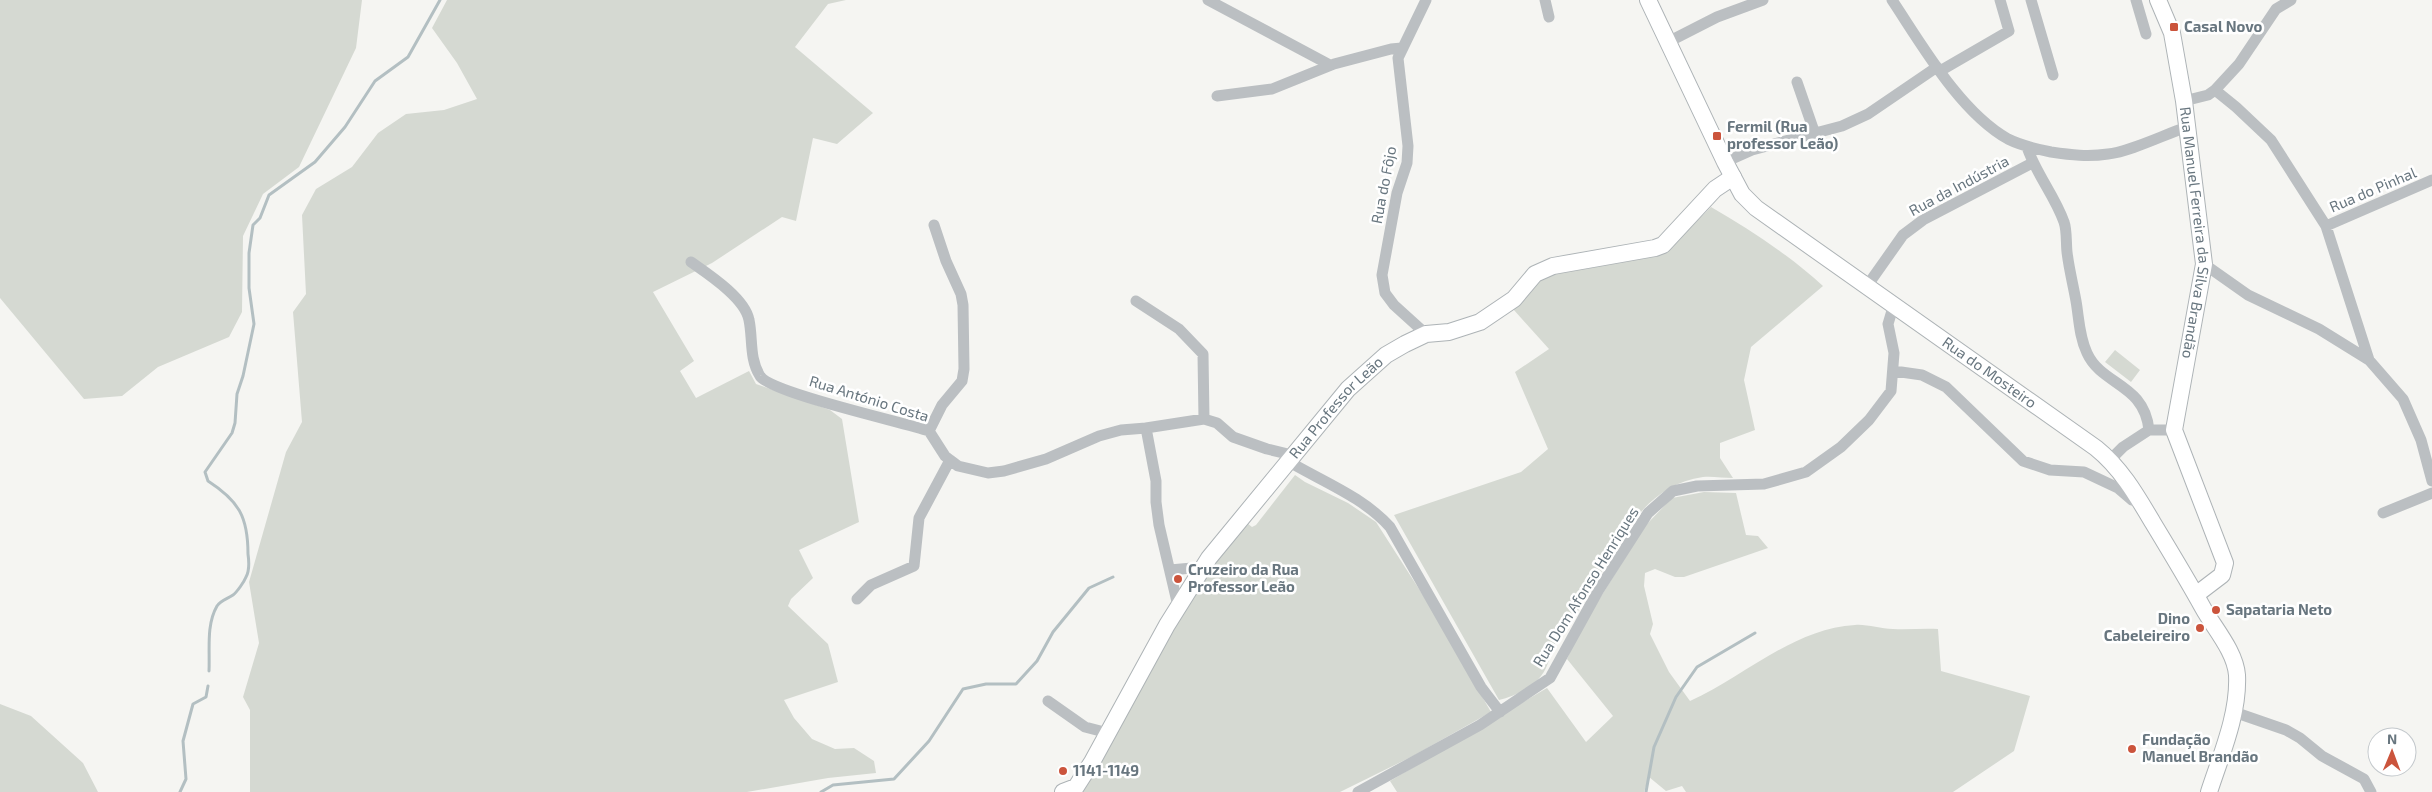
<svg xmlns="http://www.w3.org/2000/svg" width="2432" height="792" font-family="'Exo 2',sans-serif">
<rect width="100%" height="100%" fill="#f5f5f2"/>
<path fill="#d5d9d2" d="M0,0h362l-6,48 -57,119 -36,27 -20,42 -1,76 -13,25 -71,30 -36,29 -38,3 -84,-101z
M447,0h399l-18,4 -33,43 78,66 -36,31 -24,-6 -17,83 -14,-4 -70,46 -59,29 41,69 -14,10 16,27 53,-27 7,13 74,26 12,9 17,103 -60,28 14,28 -22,21 -3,7 40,38 10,38 -54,18 10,18 18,21 23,10 19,-1 20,13 2,12 -48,5 -81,14h-497v-82l-7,-13 16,-54 -10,-61 37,-130 16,-30 -9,-110 13,-18 -4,-79 14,-26 36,-22 26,-34 28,-19 38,-4 33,-11 -20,-36 -25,-35z
M1711,207c40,23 78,48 112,79l-72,61 -7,33 11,50 -35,13v15l13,20c-10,0 -21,-2 -30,-1 -60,8 -86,68 -112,114 -10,18 -24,33 -35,51 -6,10 -7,25 -15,34 -9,12 -28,21 -42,24l-105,-185 127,-43 27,-23 -33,-77 34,-23 -36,-40 31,-34 125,-26z
M2115,350l25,20 -9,12 -26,-20z
M1295,475l10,7 43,21 28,19 52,81 63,109 -78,44 -73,36h-259l34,-72 127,-201 10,8 4,-2z
M1704,492l32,1 10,42 12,1 10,12 -84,29h-9l-20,-8 -10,4 -1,13 9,38 -3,10 19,38 21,29c54,-24 102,-72 165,-76 12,-1 25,4 38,4 15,1 30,-1 45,0l3,42 89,25 -16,55 -61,41h-267l-4,-6 -16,5 -17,-14 -5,15h-247l-7,-11 157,-93 39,54 27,-26 -46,-57 13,-29 65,-104 27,-28z
M0,704l31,12 52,47 15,29h-98z"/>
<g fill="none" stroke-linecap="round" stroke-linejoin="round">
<path stroke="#b3bfc2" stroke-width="3" d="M209,671c1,-21 -3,-46 8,-65 4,-6 10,-7 16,-11 4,-3 11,-13 13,-18 4,-7 3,-16 2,-23 0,-37 -9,-53 -40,-73l-3,-9 27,-39 3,-10 2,-29 6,-18 11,-52 -5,-36v-35l4,-28 7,-7 9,-23 46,-33 30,-35 30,-46 33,-24 32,-57
M180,792l6,-13 -3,-38 10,-37 13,-7 2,-11
M821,792l12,-7 61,-6 35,-38 34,-52 23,-5h30l21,-23 16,-29 36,-44 24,-11
M1646,792l8,-45 22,-50 21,-30 58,-34"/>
<g stroke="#adb3b6" stroke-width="18">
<g id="secondary">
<path id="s1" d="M1648,0l77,162 17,32 14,14 340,240c25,20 41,48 57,75 17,28 34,56 50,85 11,20 32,43 34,67 2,39 -16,80 -28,117"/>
<path id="s2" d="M2158,0l14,33 12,68 20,163 -30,166 51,133 -3,12 -25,19"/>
<path id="s3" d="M1063,792l13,-5 16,-25 75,-137 42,-67 139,-169 38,-34 19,-11 21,-10 23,-2 31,-10 34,-23 21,-25 18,-8 102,-18 8,-3 52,-56 18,-12"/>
</g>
</g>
<path stroke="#bbbfc2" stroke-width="11" d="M1208,0l122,65
M1426,0l-28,58 10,88 -1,17 -10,30 -15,82 3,18 9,12 32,29
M1545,0l4,17
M1892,0c30,45 68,112 116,139 14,7 28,10 43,13 20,3 37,5 57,2 24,-3 55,-19 79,-27
M2031,0l22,75
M2136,0l10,34
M1668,42l49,-25 46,-17
M1940,71l69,-40 -9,-31
M1797,82l18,52
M2215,90l21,17 35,33 55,86 43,134
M1217,96l55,-7 62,-25 57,-15 11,-1
M2184,101l24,-6 7,-5 24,-26 37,-55 15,-9
M2027,147c9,27 28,49 37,75 3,8 2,21 3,30 2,17 6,32 9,49 3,17 3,35 11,52 15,33 57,30 62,77
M1725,162l27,-12 90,-24 26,-12 69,-47
M2326,226l106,-46
M691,262c17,12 54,36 58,58 4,19 0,38 11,56 11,17 142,46 169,55l16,25 5,4 8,6 30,7 16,-2 42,-12 53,-23 22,-6 25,-2 58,-9 13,4 16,14 34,12 25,6 1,9c33,19 71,34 97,63l91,160 19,25
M2204,264l44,31 71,34 50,31 34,39 18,41 11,41
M1867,286l36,-51 20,-15 109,-57
M1136,301l43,28 24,25 1,65
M1894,371l28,4 24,12 77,74 27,9 34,2 34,16 14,12 7,2
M1146,428l10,53v21l3,23 19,81
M929,431l13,-26 20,-24 2,-12 -1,-64 -2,-11 -15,-33 -12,-36
M2110,460l13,-13 26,-17h25
M2383,513l49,-20
M1170,570l33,-3
M857,599l14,-14 43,-19 5,-48 31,-58
M1048,701l37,26 23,6
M2234,712l52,18 14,8 22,18 42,23 7,13
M1358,792l122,-67 70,-47 48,-87 50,-78 25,-22 24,-5 67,-2 42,-12 35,-25 28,-27 22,-29 3,-38 -6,-29 6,-20"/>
<use href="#secondary" stroke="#fff" stroke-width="16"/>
</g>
<g fill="#cb543c" stroke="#fff" stroke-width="2">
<rect x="2169" y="22" width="10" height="10" rx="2.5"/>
<rect x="1712" y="131" width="10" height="10" rx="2.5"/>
<circle cx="1178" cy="579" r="5"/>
<circle cx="2216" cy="610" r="5"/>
<circle cx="2200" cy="628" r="5"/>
<circle cx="2132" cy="749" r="5"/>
<circle cx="1063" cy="771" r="5"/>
</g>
<g text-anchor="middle" stroke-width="5" stroke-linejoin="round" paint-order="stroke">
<g font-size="15" font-weight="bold" fill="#68767f" stroke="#fff" text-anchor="start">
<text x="2184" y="32">Casal Novo</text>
<text x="1727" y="132">Fermil (Rua<tspan x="1727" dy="17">professor Leão)</tspan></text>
<text x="1188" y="575">Cruzeiro da Rua<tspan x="1188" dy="17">Professor Leão</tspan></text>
<text x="2226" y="615">Sapataria Neto</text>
<text x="2190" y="624" text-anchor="end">Dino<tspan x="2190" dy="17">Cabeleireiro</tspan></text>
<text x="2142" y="745">Fundação<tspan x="2142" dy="17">Manuel Brandão</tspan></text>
<text x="1073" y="776">1141-1149</text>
</g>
<g font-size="15" fill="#68767f" stroke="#fff">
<text transform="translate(1384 185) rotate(-79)" y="5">Rua do Fôjo</text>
<text transform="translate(1959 186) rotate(-28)" y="5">Rua da Indústria</text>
<text transform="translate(2373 190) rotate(-23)" y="5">Rua do Pinhal</text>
<text dy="5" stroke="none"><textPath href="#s2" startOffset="238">Rua Manuel Ferreira da Silva Brandão</textPath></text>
<text dy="5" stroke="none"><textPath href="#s1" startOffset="521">Rua do Mosteiro</textPath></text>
<text transform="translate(869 399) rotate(17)" y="5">Rua António Costa</text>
<text dy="5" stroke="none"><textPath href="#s3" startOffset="476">Rua Professor Leão</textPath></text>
<text transform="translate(1586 587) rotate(-58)" y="5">Rua Dom Afonso Henriques</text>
</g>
</g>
<g transform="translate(2392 752) rotate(1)"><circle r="24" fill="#ffffff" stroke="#c3c8cc"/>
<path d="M0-4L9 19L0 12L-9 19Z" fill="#cb543c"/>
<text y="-8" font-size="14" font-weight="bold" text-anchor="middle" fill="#68767f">N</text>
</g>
</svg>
